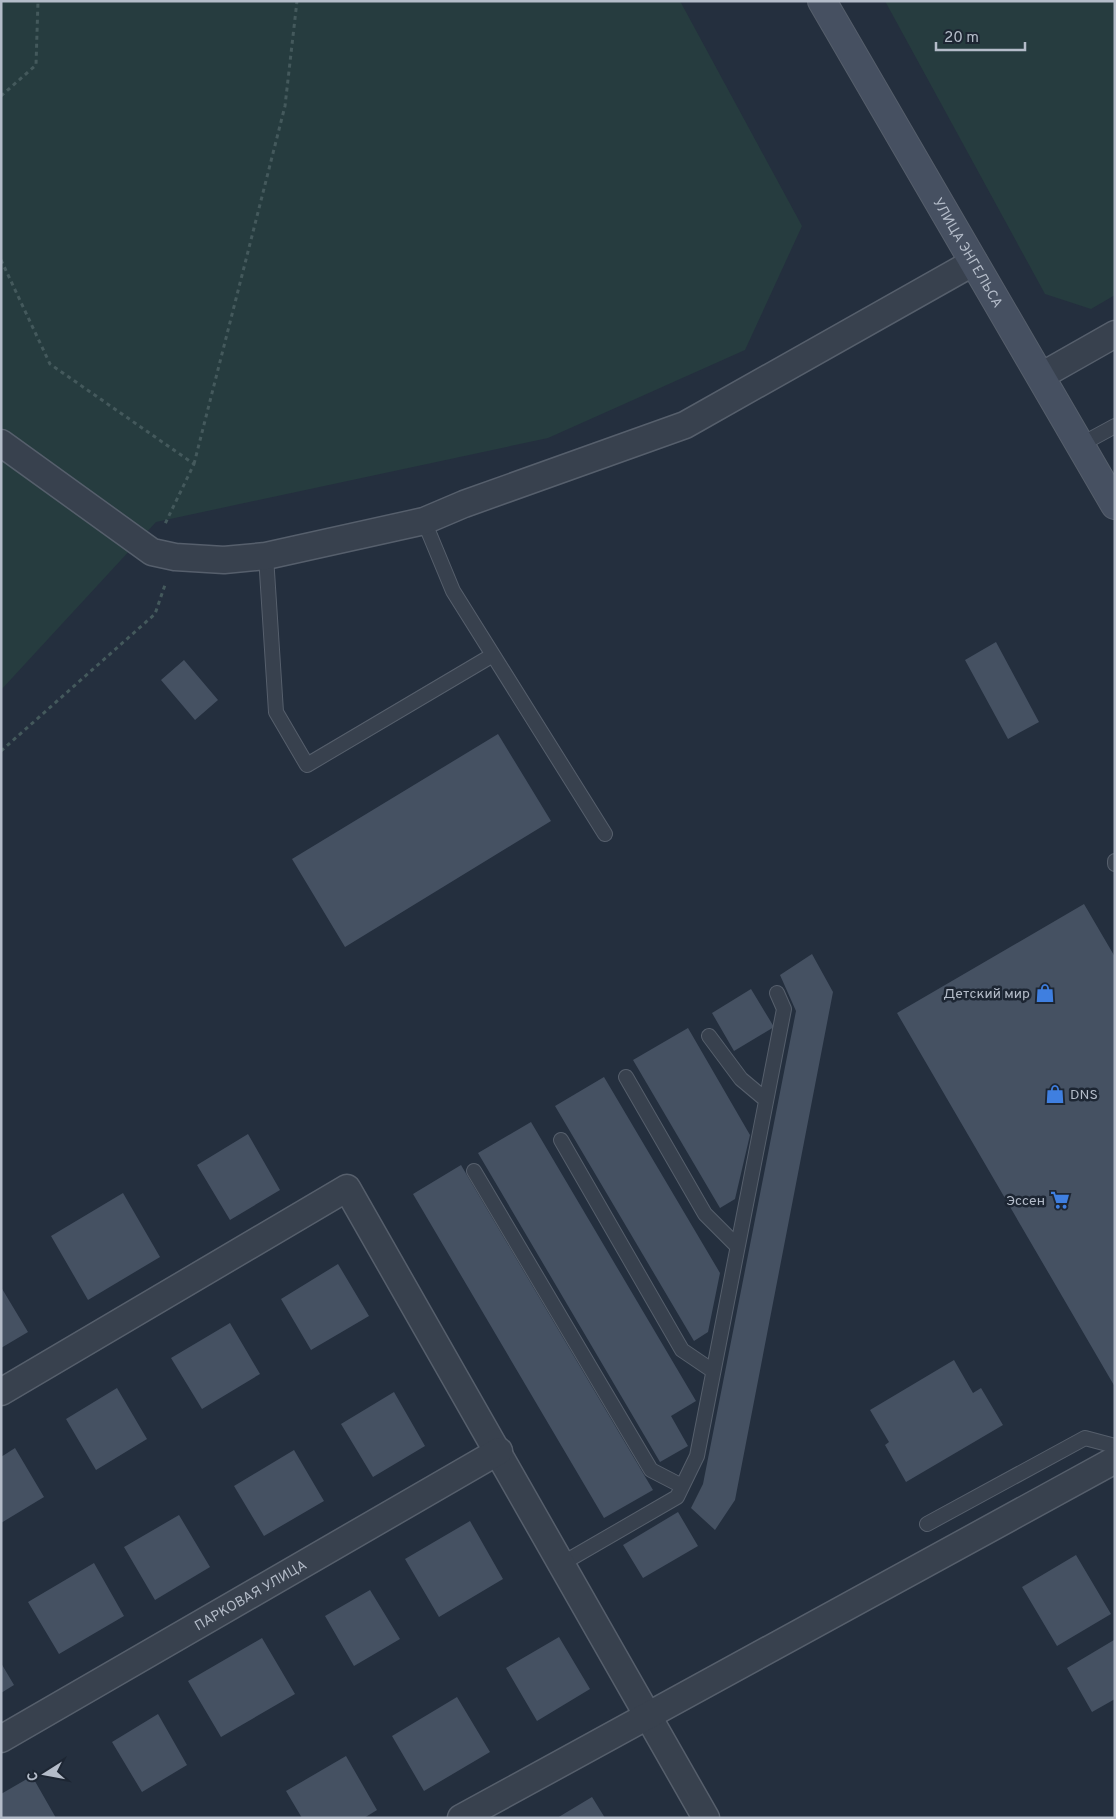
<svg xmlns="http://www.w3.org/2000/svg" width="1116" height="1819" font-family="Overpass,sans-serif">
<rect width="100%" height="100%" fill="#242f3e"/>
<path fill="#263c3f" d="M1,1h679l122,225 -57,124 -197,88 -392,84 -155,168z
M885,1h230v294l-24,14 -46,-15z"/>
<path fill="#455162" d="M996,642l43,80 -31,17 -43,-79z
M184,660l34,40 -23,20 -34,-40z
M498,734l53,87 -206,126 -53,-88z
M1084,904l31,53v430l-218,-374z
M812,954l21,38 -98,508 -20,30 -24,-22 12,-24 93,-473 -16,-36z
M751,989l23,38 -40,24 -22,-38z
M688,1028l62,107 -15,64 -15,9 -87,-148z
M604,1077l116,196 -12,59 -14,9 -139,-235z
M531,1122l165,279 -25,15 17,30 -28,16 -182,-309z
M248,1134l32,56 -50,30 -33,-55z
M461,1165l192,325 -49,28 -191,-324z
M123,1193l37,64 -72,43 -37,-64z
M338,1264l31,52 -58,34 -30,-51z
M1,1287l27,45 -27,16z
M230,1323l30,51 -58,35 -31,-51z
M954,1360l19,33 8,-5 22,37 -97,57 -21,-37 4,-3 -19,-32z
M117,1388l30,51 -51,31 -30,-51z
M394,1392l31,54 -52,31 -32,-53z
M15,1448l29,49 -43,26v-66z
M294,1450l30,51 -60,35 -30,-50z
M678,1512l20,34 -55,32 -20,-33z
M179,1515l31,52 -55,33 -31,-53z
M470,1521l33,58 -64,38 -34,-58z
M1076,1555l35,59 -54,32 -35,-59z
M94,1563l30,53 -65,38 -31,-52z
M370,1590l30,49 -46,27 -29,-50z
M559,1637l31,52 -53,32 -31,-53z
M262,1638l33,56 -74,43 -33,-56z
M1114,1640l1,59 -23,13 -25,-44z
M1,1663l13,22 -13,8z
M457,1697l33,55 -66,39 -32,-55z
M158,1714l29,51 -45,27 -30,-50z
M346,1756l31,54 -13,8h-62l-16,-27z
M32,1776l24,42h-55v-24z
M592,1797l13,21h-48z"/>
<g fill="none" stroke-linecap="round" stroke-linejoin="round">
<g stroke="#565f6c" stroke-width="16">
<path id="lane" d="M1080,445l35,-19
M424,521l29,70 152,243
M266,556l10,156 31,53 186,-110
M1115,861v3
M709,1036l32,43 25,21
M626,1077l79,137 32,32
M561,1140l121,210 31,21
M474,1171l177,299 31,16
M927,1524l158,-86 30,8
M563,1563l114,-66 20,-41 87,-447 -7,-16"/>
</g>
<g stroke="#565f6c" stroke-width="29">
<g id="street">
<path d="M1041,376l74,-42"/>
<path d="M1,443l151,109 23,5 49,3 42,-4 158,-35 40,-17 221,-79 289,-163"/>
<path d="M1,1392l346,-204 359,630"/>
<path id="s1" d="M1,1739l498,-288"/>
<path d="M461,1818l654,-358"/>
</g>
</g>
<g stroke="#565f6c" stroke-width="30">
<g id="secondary">
<path id="s2" d="M822,1l293,504"/>
</g>
</g>
<path stroke="#44595c" stroke-width="3" stroke-dasharray="4 4" stroke-linecap="butt" d="M1,96l35,-31 2,-64
M1,260l49,104 144,100 -30,62
M194,464l91,-358 12,-105
M1,751l154,-137 11,-32"/>
<use href="#lane" stroke="#38414e" stroke-width="14"/>
<use href="#street" stroke="#38414e" stroke-width="26"/>
<use href="#secondary" stroke="#465061" stroke-width="28"/>
</g>
<defs>
<g id="shop-bare" transform="scale(1.5)"><path d="M-5-2.5h2.3a2.7 3.5 0 0 1 5.4 0H5L5.5 6h-11ZM-1.5-2.5h3a1.5 2.3 0 0 0-3 0Z" fill="#3f7fe0" stroke="#1d2633" stroke-width="2.5" paint-order="stroke"/></g>
<g id="supermarket-bare" transform="scale(1.5)"><path d="M-6-5.5h2.5l.6 2H6L4.5 2H-2.5L-4.4-4H-6ZM-1.5 3.2a1.3 1.3 0 1 0 .1 0ZM3 3.2a1.3 1.3 0 1 0 .1 0Z" fill="#3f7fe0" stroke="#1d2633" stroke-width="2.5" paint-order="stroke"/></g>
</defs>
<g fill-rule="evenodd">
<use href="#shop-bare" x="1045" y="993"/>
<use href="#shop-bare" x="1055" y="1094"/>
<use href="#supermarket-bare" x="1060" y="1200"/>
</g>
<g text-anchor="middle" stroke-width="5" stroke-linejoin="round" paint-order="stroke">
<g font-size="14" fill="#b4bcc9" stroke="#1d2633">
<text dy="5" stroke="none"><textPath href="#s2" startOffset="291">УЛИЦА ЭНГЕЛЬСА</textPath></text>
<text dy="5" stroke="none"><textPath href="#s1" startOffset="288">ПАРКОВАЯ УЛИЦА</textPath></text>
</g>
<g font-size="14" fill="#b4bcc9" stroke="#1d2633" text-anchor="end">
<text x="1030" y="998">Детский мир</text>
<text x="1070" y="1099" text-anchor="start">DNS</text>
<text x="1045" y="1205">Эссен</text>
</g>
</g>
<rect width="1116" height="1819" fill="none" stroke="#b4bcc9" stroke-width="5"/>
<g transform="translate(45 1774) rotate(259)" stroke="#1d2633" stroke-width="4" paint-order="stroke">
<path d="M0-4L9 19L0 12L-9 19Z" fill="#b4bcc9"/>
<text y="-8" font-size="14" font-weight="bold" text-anchor="middle" fill="#b4bcc9">С</text>
</g>
<path d="M936 42v8h89v-8" fill="none" stroke="#b4bcc9" stroke-width="2.5"/>
<text x="944" y="42" font-size="15" fill="#b4bcc9" stroke="#1d2633" stroke-width="4" paint-order="stroke">20 m</text>
</svg>
